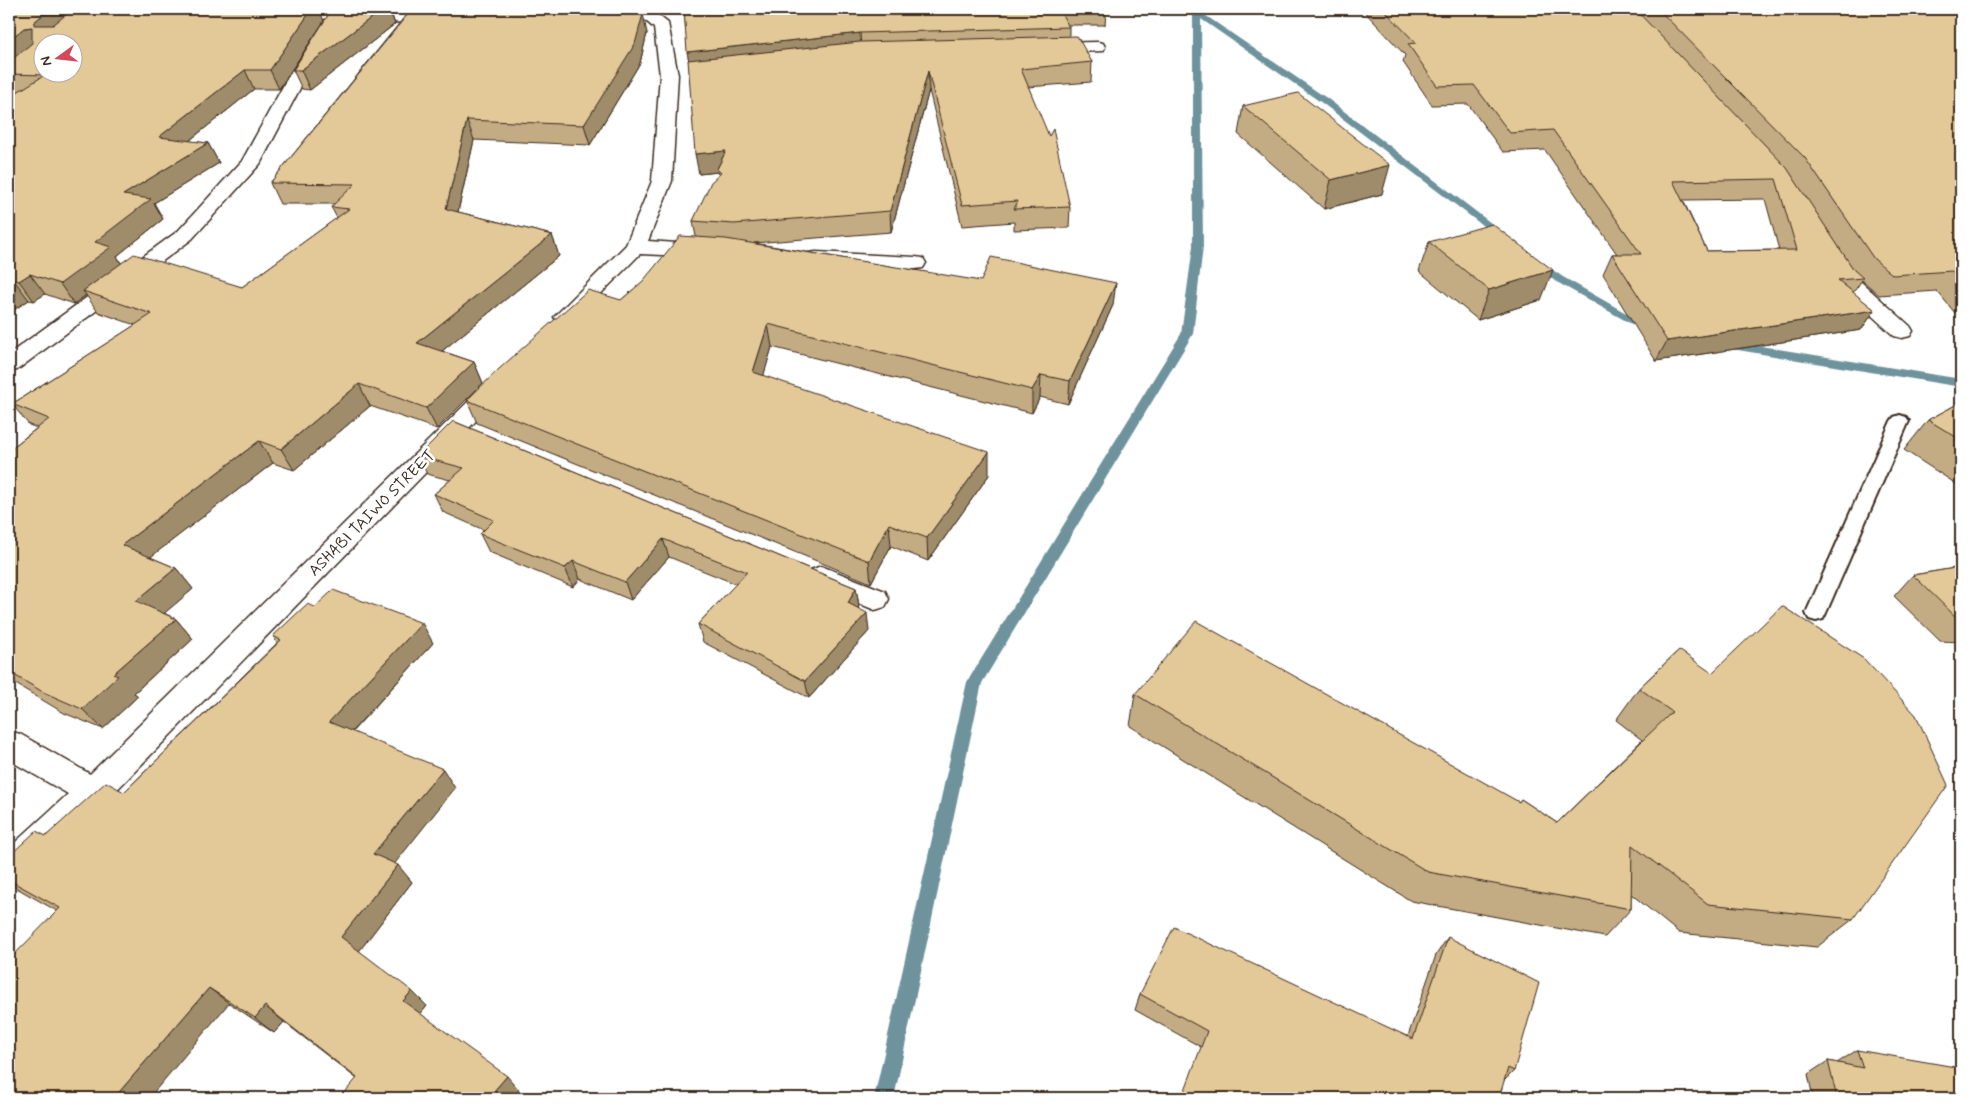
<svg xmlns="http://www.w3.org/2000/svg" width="1970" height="1107" font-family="Mynerve,sans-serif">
<rect width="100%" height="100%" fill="#fff"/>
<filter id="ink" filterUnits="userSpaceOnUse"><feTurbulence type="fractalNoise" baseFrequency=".02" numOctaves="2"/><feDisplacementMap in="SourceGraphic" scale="10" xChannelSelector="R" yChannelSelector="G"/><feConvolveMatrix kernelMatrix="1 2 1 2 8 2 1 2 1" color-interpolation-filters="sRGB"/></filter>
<g filter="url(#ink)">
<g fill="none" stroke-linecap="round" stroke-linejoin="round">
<path fill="#6e939d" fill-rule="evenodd" d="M1190,9h6l132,90 180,137 -1,2h-8l-177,-135 -121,-84 2,227 -10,88 -211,349 -88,415h-20l93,-416 214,-348 12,-88v-232z
M1538,260l25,17 91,52 -6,3 -4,-1 -89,-50 -21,-16 -1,-2z
M1730,341l231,38v8l-235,-39 -2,-3z"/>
<g stroke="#3b2a1e" stroke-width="4">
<path id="lane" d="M1900,415l6,2 3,4 -83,192 -3,6 -7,2 -7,-2 -3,-6 85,-192 3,-4z"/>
</g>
<g stroke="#3b2a1e" stroke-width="3">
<path id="street" d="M268,9h54l120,5 8,5 -8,5 -105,-4 -61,-6z
M632,9h18l18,14 10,52 -6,106 -24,60 58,4 7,2 4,4 -4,4 -7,2 -66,-3 -67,68 -8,2 -8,-2 -3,-5 72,-72 26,-64 8,-106 -6,-47z
M317,41l6,1 2,4 -19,31 -46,87 -68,75 -175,131 -8,2v-18l169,-123 64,-70 46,-84 23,-35z
M1097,42l6,1 2,4 -2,4 -56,2 -6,-1 -2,-4 2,-4 6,-1z
M1834,251l7,2 18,27 51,46 3,5 -3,5 -8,2 -8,-2 -51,-47 -20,-32 4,-4z
M816,252l99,5 8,1 3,5 -3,5 -8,1 -107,-6 -3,-5 3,-5z
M498,377l8,3 4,5 -4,5 -401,412 -84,79 -12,5v-38l59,-54 -59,-34v-29l11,3 70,40 400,-394z
M821,566l64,25 4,8 -4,8 -10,3 -64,-26 -4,-7 4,-7z"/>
</g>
<use href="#lane" fill="#fff" fill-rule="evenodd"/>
<use href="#street" fill="#fff" fill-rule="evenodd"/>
</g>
<path fill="#c3ac83" stroke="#3b2a1e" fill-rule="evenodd" d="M9,9l315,12 -45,68h-25l-65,52 19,2 11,20 -65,40 9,16 -46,37 4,7 121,24 95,-69 -6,-11 3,-3h-54l-10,-21 140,-173h-20l5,14 -85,66 -8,-1 -9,-19 39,-61h306l1,5 8,19 -7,30 -50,82 -116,-5 -16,72 94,23 7,21 -117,95 32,11 9,21 -46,46 -67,-23 -76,64 -21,-7 -123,94 26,11 17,21 -29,24 12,6 17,20 -59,54 4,3 -35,33 -39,-16 -55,-33v-230l28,-22 -8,-3 -17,-21 123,-79 -37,-13 -12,-17 -12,9 -29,-10 -11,7 -5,-1 -20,13v-216l7,-5h-7z
M684,9l422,3 -1,13h-37l1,2v9l23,26 -1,20 -63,5 42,120 -1,21 -55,2v-8l-52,4 -33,-136 -38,142 -137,11 359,62 -45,99 -28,-7 -8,16 -260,-66 -9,29 226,99 -61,86 -37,-15 -20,37 -394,-160 -10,-23 154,-100 75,-63 -3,-16 26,-46 -1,-3 -19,2z
M1362,9h599v310l-2,-1 -22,-27 -58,4 -17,-15 -9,13 22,17 -14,20 -205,31 -53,-87 9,-20h5l-72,-104 -42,2 -35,-48 -36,1 -29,-43 2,-7zM1765,199l14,51 -72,1 -24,-51z
M1243,106l139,88 -58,15 -86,-75z
M1429,242l112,58 -63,20 -59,-49z
M1961,402v85l-57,-37 24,-30z
M453,421l403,167 3,18 -1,2 11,23 -60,67 -106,-56 -5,-18 38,-40 -67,-27 -38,43 -51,-21 -7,8 -84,-35 -9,-18 4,-4 -41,-18 -9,-18 16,-14 -23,-6 -9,-18z
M1961,567v75l-21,-1 -46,-45 19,-21z
M315,607l118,36 -81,89 103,56 -61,75 18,19 -53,69 68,55 -7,8 99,76 -162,-11 -73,-57 -10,11 -45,-30 -172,-92 -44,-25 -4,-3v-27l115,-64 153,-149 -4,-7z
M1679,650l174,269 -36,28 -138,-14 -48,-39v15l-26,28 -194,-36 -281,-175 5,-32 384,108 2,-3 36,24 85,-83 -26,-20 23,-32z
M1448,937l66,134 -10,10 -303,-34 -66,-37 5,-16 268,42 28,-81z
M1857,1050l104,48h-148l-5,-24 20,-13 9,2z"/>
<path fill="#9f8c6a" stroke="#3b2a1e" d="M50,9h30l-35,32 -11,-16v-3z
M312,9h7l5,12 -45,68 -9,-19z
M383,9h6l6,15 -85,66 -9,-20z
M643,14l4,19 -7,30 -50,82 -6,-20z
M32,27l10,17 -33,25v-29l15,-12z
M860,33l1,14 -171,19 -3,-14z
M245,70l9,19 -84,67 -11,-19z
M928,71l1,19 -38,142 -1,-21z
M467,120l7,20 -20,89 -8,-20z
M208,143l11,20 -65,40 9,16 -46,37 7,12 -41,23 3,4 -12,9 -14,-20 35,-42 28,-47z
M726,151l-9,18 1,3 -19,2 -4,-20z
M1390,165l-8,29 -58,15 7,-29z
M552,235l7,21 -133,108 -9,-21z
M1553,270l-12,30 -63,20 11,-30z
M30,274l15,20 -11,7 -15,-20z
M14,280l15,20 -20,13v-30z
M1116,283l-3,22 -45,99 2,-23z
M1875,310l-14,20 -205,31 11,-20z
M768,324l4,23 -14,48 -5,-23z
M474,362l9,21 -46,46 -11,-21z
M1041,375l-1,22 -8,16v-23z
M359,384l11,22 -76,64 -13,-21z
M259,441l14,22 -134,103 -17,-21z
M989,452v23l-61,86 -1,-23z
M889,524l2,22 -20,37 -2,-22z
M663,539l6,18 -38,43 -6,-18z
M573,561l7,18 -7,8 -8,-19z
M176,568l17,21 -39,33 -18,-21z
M856,588l3,18 -8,15 -3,-18z
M867,613l2,18 -60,67 -4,-17z
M176,619l17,20 -59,54 4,3 -35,33 -21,-20 31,-35z
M422,623l11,20 -90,98 -14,-19z
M443,769l12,19 -67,84 -15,-18z
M398,865l14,17 -55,72 -16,-17z
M209,988l20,15 -80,95h-35z
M412,991l15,15 -9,11 -15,-16z
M265,1006l19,16 -10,11 -19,-15z
M507,1076l12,14 -6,8h-25z"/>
<path fill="#e3c898" stroke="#3b2a1e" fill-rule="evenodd" d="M9,9h41l-16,13v3h19l20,-16h239l-42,61h-25l-86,67 49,6 -85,52 28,4 -56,43 16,5 -51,37 -30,-10 -11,7 -5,-1 -5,3v-186l36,-22 -36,-1v-12l23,-19v-16l-8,1 -15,12zM42,42h30v30h-30z
M332,9h51l-82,61h-8z
M412,9h86l145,5 -8,30 -51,81 -117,-5 -21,89 106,26 -135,108 57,19 -48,46 -67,-24 -78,65 -22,-8 -137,104 54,23 -40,33 40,18 -63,55 5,2 -36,33 -39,-17 -34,-20v-222l40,-31 -37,-15 140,-90 -69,-23 51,-37 108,33 107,-78 -18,-2 24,-23 -85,-1z
M684,9h422v3l-46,-1 9,16 -209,6 -173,19z
M1383,9h252l152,159 67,102 9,8 -25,2 37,30 -208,31 -55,-87h29l-88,-124 -43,3 -36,-48 -37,1 -29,-42 8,-1zM1776,179l21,71 -90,1 -34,-70z
M1658,9h303v274l-9,-12 -59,4 -19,-16 -69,-101z
M1077,36l15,26 -71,7 28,67 4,-7 17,78 -56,2 4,-8 -56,4 -34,-134 -38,140 -156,13 -41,-3 18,-39 10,-9 -4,-4 9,-18 -31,3 -7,-94 172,-18z
M1298,93l92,72 -59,15 -88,-74z
M1492,224l61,46 -64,20 -60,-48z
M680,236l46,3 255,42 10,-24 125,26 -46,98 -29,-6 -9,15 -264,-66 -15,48 236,80 -62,86 -38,-14 -20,37 -402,-161 32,-31 89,-79 33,10 22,-19z
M1961,402v38l-33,-20z
M453,421l403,167 -8,15 19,10 -62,68 -107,-57 49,-52 -84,-33 -38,43 -52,-21 -8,7 -85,-34 14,-14 -60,-26 30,-26 -46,-12z
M1961,567v54h-1l-47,-46z
M333,590l89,33 -93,99 114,47 -70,85 25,11 -57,72 71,54 -9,10 104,75 -19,22h-148l17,-20 -92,-72 -10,12 -46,-30 -95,110h-97l-8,-5v-133l51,-52 -51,-28v-24l27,-25 10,5 60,-54 18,10 157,-152 -8,-4 34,-32 8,3z
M1782,606l82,53 52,56 32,70 -95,134 -145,-15 -76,-59 -1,64 -203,-37 -293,-178 61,-73 323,181 2,-3 36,24 115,-111 -33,-24 40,-38 33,23z
M1174,927l239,112 35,-102 91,46 -25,88 -6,-3 -9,30h-317l25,-67 -67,-37z
M1857,1050l104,18v30h-124l-9,-37 35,7z"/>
</g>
<g text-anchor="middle" stroke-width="5" stroke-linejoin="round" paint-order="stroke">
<g font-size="16" fill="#3b2a1e" stroke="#fff">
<text transform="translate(371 512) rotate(-45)" y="6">ASHABI TAIWO STREET</text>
</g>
</g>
<rect width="1970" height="1107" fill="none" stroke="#fff" stroke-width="30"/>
<rect x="15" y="15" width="1940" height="1077" fill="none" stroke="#3b2a1e" stroke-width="2" filter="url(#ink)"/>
<g transform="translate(58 58) rotate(255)"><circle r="24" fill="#ffffff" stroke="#b1aaa5"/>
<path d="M0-4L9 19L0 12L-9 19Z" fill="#d1495b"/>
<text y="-8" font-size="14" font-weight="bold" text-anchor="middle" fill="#3b2a1e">N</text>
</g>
</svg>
